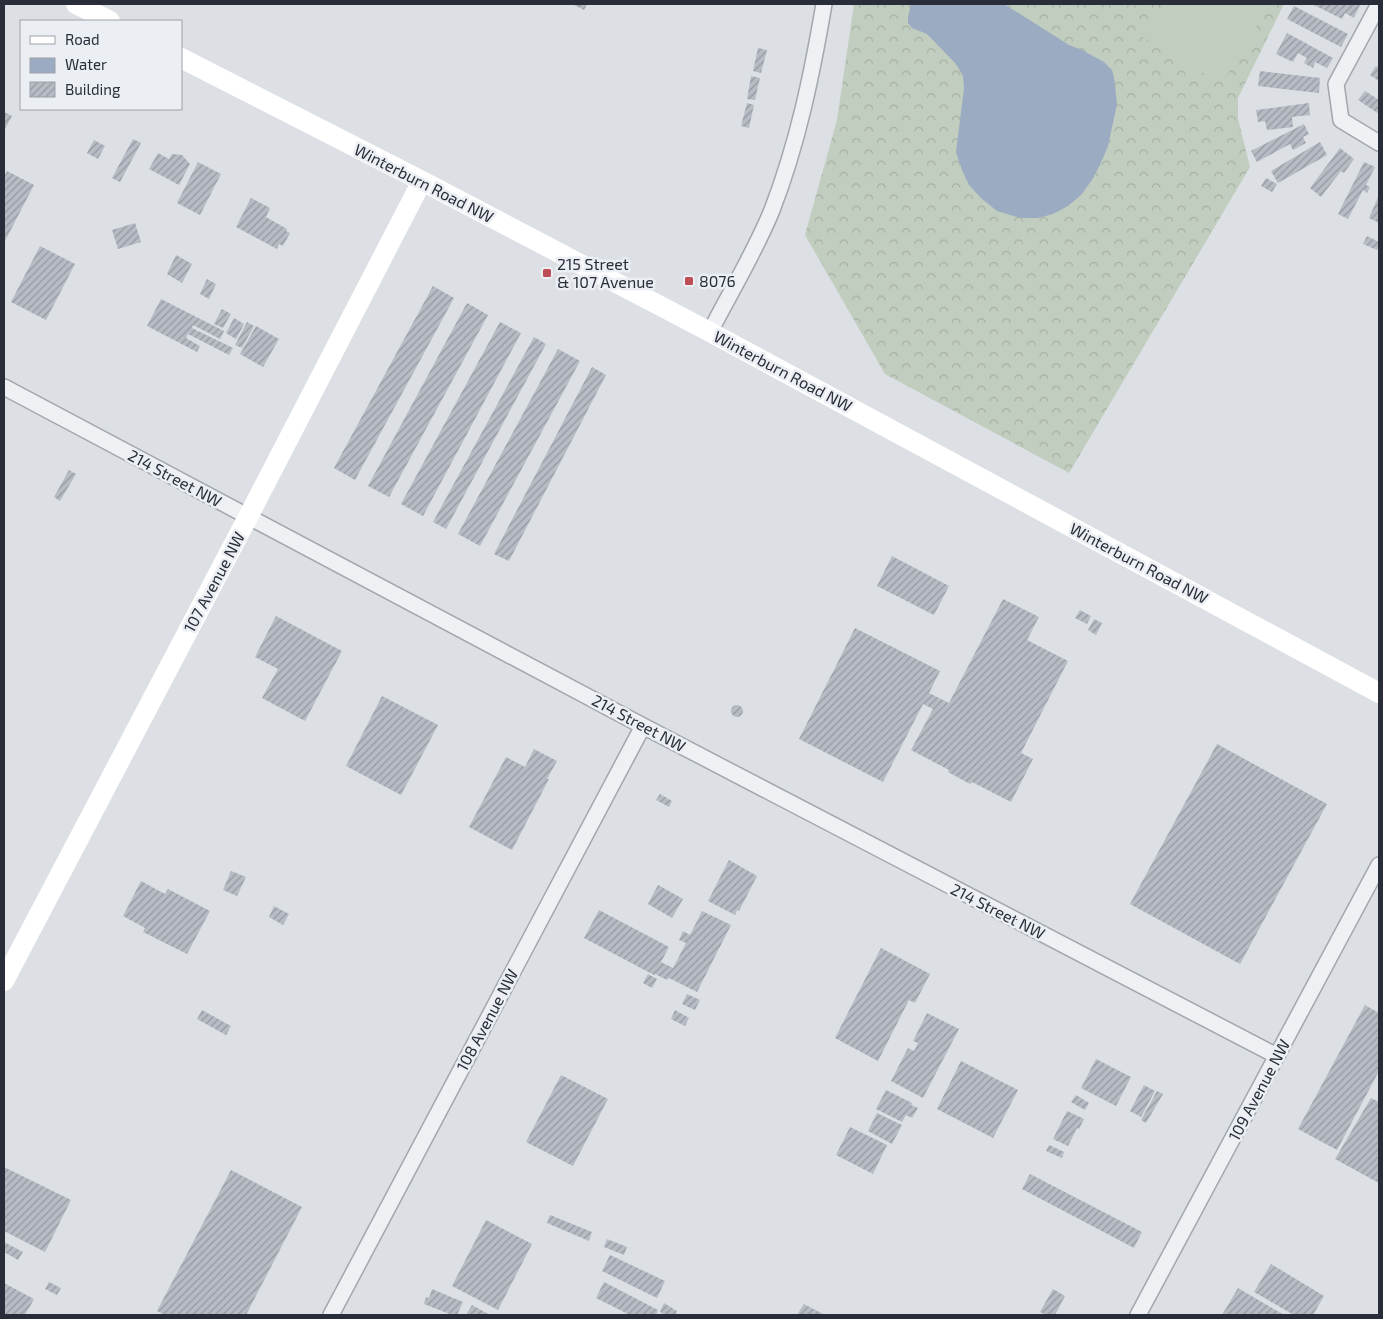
<svg xmlns="http://www.w3.org/2000/svg" width="1383" height="1319" font-family="'Exo 2',sans-serif">
<defs>
<pattern id="forest-crowns" width="20" height="18" patternUnits="userSpaceOnUse" patternTransform="scale(1.25)"><rect width="20" height="18" fill="#c1cdbe"/><path d="M2 6a3 3 0 1 1 6 0M12 15a3 3 0 1 1 6 0" fill="none" stroke="#a6b0a4"/></pattern>
<pattern id="building-hatch" width="6" height="6" patternUnits="userSpaceOnUse" patternTransform="scale(1.25)"><rect width="6" height="6" fill="#b7bbc4"/><path d="M-1 1l2-2M0 6l6-6M5 7l2-2" fill="none" stroke="#9598a0"/></pattern>
</defs>
<rect width="100%" height="100%" fill="#dcdfe4"/>
<path fill="url(#forest-crowns)" d="M854,4h430l-46,94v21l12,48 -181,306 -184,-99 -80,-139 32,-115z"/>
<path fill="#c1cdbe" d="M1169,4h96l4,2 -42,69 -17,2 -73,-43 18,-22z"/>
<path fill="#9babc1" d="M911,4h93l65,41 13,5 22,12 8,8 2,7 3,27 -9,42 -8,19 -8,15 -11,15 -13,11 -15,8 -15,4h-17l-24,-7 -16,-13 -12,-13 -7,-15 -6,-18 8,-64 -1,-12 -7,-12 -29,-30 -15,-6 -4,-5v-6z"/>
<path fill="url(#building-hatch)" d="M572,4h15l-3,6z
M1312,4h45l3,1 -6,13 -9,-5 -3,6z
M1294,6l54,28 -7,13 -54,-28z
M1287,33l46,25 -6,10 -12,-6 -2,6 -9,-5 3,-5 -9,-5 -5,9 -17,-8z
M758,48l9,2 -6,23 -8,-2z
M1376,66l3,2v13l-9,-6z
M1260,71l60,7 -1,15 -61,-7z
M751,76l9,2 -5,22 -8,-1z
M1365,91l14,9v14l-21,-14z
M747,103l7,2 -5,23 -8,-2z
M1309,103l1,12 -18,2 1,10 -26,3 -2,-9 -7,1 -2,-12z
M4,112l8,4 -8,15z
M1304,124l5,10 -6,3 3,6 -13,7 -3,-6 -33,18 -6,-11z
M133,139l8,4 -21,39 -8,-4z
M94,140l11,6 -7,13 -11,-6z
M1320,142l7,13 -49,28 -7,-12z
M1340,148l14,11 -10,14 -3,-2 -20,26 -11,-9z
M158,153l11,6 3,-5 10,1 8,9 -11,21 -30,-16z
M198,162l23,12 -21,41 -23,-12z
M1364,162l11,5 -9,18 4,2 -3,6 -4,-3 -15,29 -10,-5z
M7,171l27,14 -30,58v-66z
M1266,178l11,6 -5,8 -11,-6z
M1379,195v28l-10,-5z
M251,198l19,10 -4,9 21,12 -1,2 4,2 -7,13 -4,-2 -2,5 -41,-22z
M135,223l6,19 -23,7 -6,-19z
M1367,236l12,6v4l-2,4 -14,-6z
M40,246l35,18 -29,56 -35,-18z
M176,255l16,9 -10,19 -15,-9z
M207,279l9,5 -7,15 -9,-5z
M433,286l21,12 -99,182 -21,-12z
M161,299l63,32 -4,8 -27,-14 -1,3 41,20 -4,7 -41,-21 -2,4 14,8 -3,6 -50,-26z
M467,303l21,12 -99,182 -21,-11z
M222,309l9,5 -8,14 -9,-4z
M234,318l10,6 -8,15 -10,-6z
M247,322l7,4 -12,22 -7,-3z
M500,322l21,11 -98,183 -22,-12z
M256,326l23,13 -16,28 -23,-13z
M534,337l12,7 -100,185 -13,-7z
M558,349l22,12 -100,185 -22,-12z
M592,367l14,8 -97,186 -15,-7z
M69,470l7,4 -16,27 -6,-4z
M892,556l57,30 -15,29 -57,-29z
M1003,599l36,18 -12,23 41,21 -47,92 12,6 -22,43 -39,-20 -2,2 -22,-12 1,-2 -38,-20 22,-41 -10,-5 -40,78 -84,-43 56,-111 85,43 -11,22 20,10z
M1080,610l11,6 -4,8 -12,-6z
M276,616l66,35 -37,70 -43,-23 16,-29 -23,-12z
M1094,619l8,4 -6,12 -8,-5z
M382,696l56,29 -37,70 -55,-29z
M731 711a6 6 0 1 1 12 0a6 6 0 1 1-12 0Z
M1217,744l110,60 -87,160 -110,-60z
M534,749l23,12 -10,18h2l-37,71 -43,-23 37,-70 19,10z
M660,794l12,7 -3,6 -13,-7z
M729,860l28,16 -18,35 -2,-1 -2,5 -27,-14z
M231,871l15,6 -9,19 -14,-6z
M141,881l24,13 3,-5 42,22 -23,43 -44,-22 2,-4 -22,-12z
M658,885l25,14 -11,19 -24,-14z
M274,906l15,8 -6,11 -14,-8z
M599,910l70,37 -8,15 12,6 13,-25 -7,-3 4,-9 7,4 12,-24 29,14 -34,67 -28,-14 -2,2 -12,-6 -1,1 -70,-37z
M881,948l49,26 -15,29 -6,-3 -31,61 -43,-23z
M648,974l9,5 -5,9 -9,-5z
M687,994l13,6 -5,10 -13,-6z
M1365,1005l14,8v58l-42,79 -39,-21z
M202,1010l29,16 -5,9 -29,-16z
M675,1010l14,8 -4,8 -14,-7z
M927,1013l32,16 -36,69 -32,-17 17,-33 6,3 4,-8 -5,-2z
M1096,1059l35,18 -15,29 -35,-18z
M961,1061l57,29 -25,48 -56,-29z
M561,1075l47,24 -35,67 -47,-24z
M1144,1085l11,6 -14,26 -11,-6z
M886,1090l26,13 -1,2 7,3 -6,10 -6,-3 -4,7 -26,-13z
M1157,1091l6,3 -17,29 -5,-3z
M1076,1095l13,8 -4,7 -14,-8z
M1371,1098l8,4v81l-44,-24z
M1067,1111l17,8 -5,10 -2,-1 -9,18 -15,-7z
M877,1113l25,12 -10,19 -24,-13z
M850,1127l37,18 -14,29 -37,-19z
M1049,1145l15,7 -2,6 -16,-7z
M4,1167l67,33 -26,52 -41,-21z
M231,1170l71,37 -56,108h-81l-8,-4z
M1030,1174l112,58 -8,16 -112,-59z
M550,1215l42,17 -3,9 -42,-18z
M486,1220l46,24 -34,66 -46,-24z
M607,1239l20,8 -3,8 -20,-8z
M4,1242l19,10 -5,8 -14,-8z
M610,1255l55,26 -8,17 -55,-27z
M1271,1264l53,32 -11,19h-19l-40,-23z
M49,1282l12,6 -4,7 -12,-6z
M604,1282l54,28 -2,5h-26l-34,-17z
M4,1283l30,16 -9,16h-21z
M1238,1288l46,27h-62z
M432,1289l31,13 -6,13h-5l-28,-11 2,-7 3,1z
M1053,1289l12,7 -10,19h-8l-7,-3z
M664,1303l13,8 -2,4h-10l-5,-3z
M804,1304l21,11h-28z
M472,1305l18,10h-24z"/>
<g fill="none" stroke-linecap="round" stroke-linejoin="round">
<g stroke="#a2a6ad" stroke-width="18">
<path id="street" d="M1379,4l-43,80 5,36 38,23
M710,332c21,-41 45,-80 62,-122 26,-67 40,-136 52,-206
M4,387l639,339 634,330
M331,1315l312,-589
M1138,1315l241,-450"/>
</g>
<use href="#street" stroke="#eef0f3" stroke-width="15"/>
<path stroke="#fff" stroke-width="20" d="M76,4l34,17
M181,58l241,123 288,151 669,361
M4,981l244,-464 174,-336"/>
</g>
<g fill="#bd4e58" stroke="#ebeef3" stroke-width="2">
<rect x="542" y="268" width="10" height="10" rx="2.5"/>
<rect x="684" y="276" width="10" height="10" rx="2.5"/>
</g>
<g text-anchor="middle" stroke-width="5" stroke-linejoin="round" paint-order="stroke">
<g font-size="16" fill="#282d39" stroke="#ebeef3">
<text transform="translate(424 183) rotate(27)" y="6">Winterburn Road NW</text>
<text transform="translate(783 371) rotate(28)" y="6">Winterburn Road NW</text>
<text transform="translate(175 478) rotate(28)" y="6">214 Street NW</text>
<text transform="translate(1139 563) rotate(28)" y="6">Winterburn Road NW</text>
<text transform="translate(214 582) rotate(-62)" y="6">107 Avenue NW</text>
<text transform="translate(639 723) rotate(28)" y="6">214 Street NW</text>
<text transform="translate(998 911) rotate(27)" y="6">214 Street NW</text>
<text transform="translate(487 1020) rotate(-62)" y="6">108 Avenue NW</text>
<text transform="translate(1259 1090) rotate(-62)" y="6">109 Avenue NW</text>
</g>
<g font-size="16" fill="#282d39" stroke="#ebeef3" text-anchor="start">
<text x="557" y="270">215 Street<tspan x="557" dy="18">&amp; 107 Avenue</tspan></text>
<text x="699" y="287">8076</text>
</g>
</g>
<rect width="1383" height="1319" fill="none" stroke="#282d39" stroke-width="10"/>
<rect x="20" y="20" width="162" height="90" fill="#ebeef3" stroke="#9da1a9"/>
<rect x="30" y="36" width="25" height="8" fill="#ffffff" stroke="#9da1a9"/>
<text x="65" y="45" font-size="15" fill="#282d39">Road</text>
<rect x="30" y="58" width="25" height="15" fill="#9babc1" stroke="#9da1a9"/>
<text x="65" y="70" font-size="15" fill="#282d39">Water</text>
<rect x="30" y="82" width="25" height="15" fill="url(#building-hatch)" stroke="#9da1a9"/>
<text x="65" y="95" font-size="15" fill="#282d39">Building</text>
</svg>
